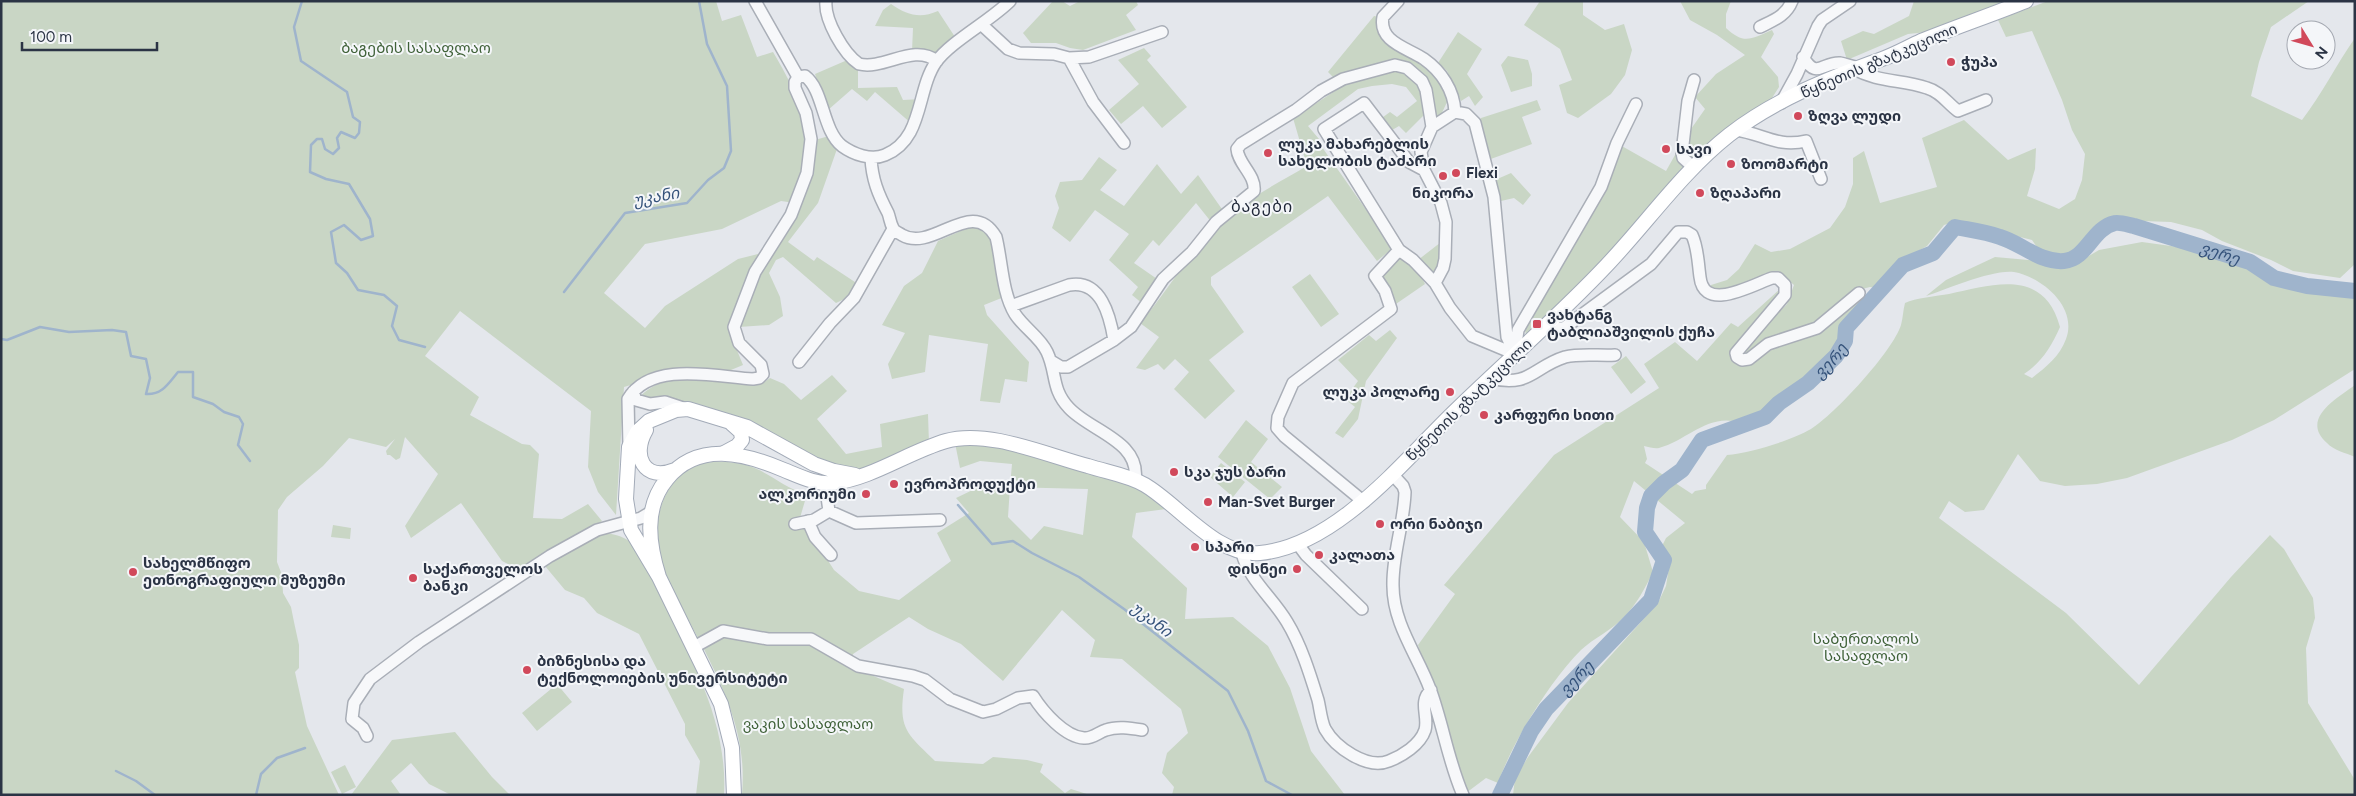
<svg xmlns="http://www.w3.org/2000/svg" width="2356" height="796" font-family="Figtree,'Noto Sans Georgian',sans-serif">
<rect width="100%" height="100%" fill="#e4e7ec"/>
<path fill="#c9d6c5" fill-rule="evenodd" d="M1,1h715l6,20 19,-6 16,42 16,-5c17,29 36,63 35,98 0,17 -9,36 -13,53l-14,-2 -59,28 -77,15 -41,49 41,35 20,-22 73,-47 24,-6 -25,51 -7,29 13,32 -12,5h-51l-56,17 -8,128 -18,-23 -10,-25 3,-56 -131,-100 -35,45 54,41 -9,18 52,29 8,1 9,9 -6,64 29,1 26,-15 14,17 -84,48 -16,-8 -41,-58 -50,35 -6,-12 33,-52 -33,-37 -5,21 -4,2 -6,-5h-3l-1,-4 9,-12 -9,8 -37,-9 -26,28 -36,31 -9,13 -1,52 5,13 1,18 8,14 3,15 5,23v23l-4,4 12,54 32,69h-338z
M1053,1h9l8,5 10,-5h56l2,4 -12,10 10,15 -53,20 -13,-2 -14,-5h-25l-8,-10z
M1540,1h43v14l22,15 19,-6 8,26 -7,25 -14,19 -33,24 -11,-5 -8,-28 13,-5 -12,-31 -36,-24z
M1680,1h51l-5,13v14c18,17 25,11 46,2l2,4 -13,23 17,20 1,10 -7,11 -19,13 -159,161 -68,63 -1,-5 8,-18 87,-167 46,26 18,-32 21,-30 -10,-12 21,-23 29,-19 -28,-20 -27,-15z
M1914,1h103l-80,30 -29,3 -61,26 -6,-19 22,-10 11,3 35,-18z
M2048,1h261l-38,26 -12,35 -8,34 51,24c20,-26 34,-55 53,-82v226l-15,14 -47,-7 -22,-11 -49,-19 -20,-11 -31,-8 -57,-2 -14,8 -23,24 -15,4 -23,-6 -7,-10 -75,-19 -13,4 -17,21 -26,15 -23,27 -8,-1 -8,2 -47,37 -73,32v-9l45,-45 7,-19 -12,-10 -61,19 -11,-5 1,-4 16,-5 12,-11 16,-25 16,8 19,-3 40,-21 15,-21 8,-23v-26l11,-7 16,52 57,-16 -15,-49 42,-18 44,40 28,-12 -1,21 -8,27 32,13 16,-10 7,-19 3,-26 -13,-24 -10,-30 -30,-69 -26,6 -8,-17z
M891,4c16,11 29,15 47,7l19,29c-19,14 -21,15 -45,11l1,-23 -38,-2 8,-16z
M1374,16l6,1 -2,9 62,51 8,23 -8,17h-4l-3,-4c4,-26 -8,-32 -26,-48l-70,16 -9,-9z
M1458,32l24,17 -15,25 16,23 -8,9 -6,-10 -8,5 -14,-30 -9,-8z
M1144,48l7,8 -4,4 40,47 -25,21 -19,-22 -22,18 -12,-14 30,-26 -21,-24z
M1508,56l20,4 4,14v12l-21,6 -10,-27z
M852,58l6,7v23l39,-1 6,13 19,-1 -10,25 -37,-32 -8,9 -15,-12 -24,21 -13,-36z
M1388,69l12,1 21,14 6,28 -21,21 -7,-7 -12,7 -8,-13 11,-8 7,5 20,-16 -11,-14 -14,-3 -20,2 -14,3 -50,37 11,13 -2,1 76,108 -16,13 -49,-65 -117,81v8l33,47 -35,28 26,31 -30,28 -31,-30 15,-17 -14,-13 -11,11 -6,-6 -13,6 -9,-2 23,-31 -19,-14c27,-31 47,-67 76,-96 25,-26 61,-43 91,-61l-14,-48 53,-34z
M1537,100l4,10 -19,7 10,27 -44,16 -10,-37 3,-5z
M829,136l8,13 -19,54 -30,39 26,19 3,-4 44,29 -8,9 -17,8 -53,-46 -7,3 -7,13 11,24 3,19 -14,9 -30,2c6,-19 11,-43 21,-61 25,-41 59,-75 55,-126z
M1099,157l18,13 -17,20 24,16 33,-42 24,30 17,-19 26,37 -12,11 -16,-20 -37,43 -6,-6 -19,23 26,18 -17,23 -11,-9 6,-8 -29,-27 20,-26 -34,-24 -25,32 -18,-14 7,-20 -4,-12 5,-14 22,-2z
M1511,173l20,22 -8,10 -9,-7 -13,3 -6,-21z
M972,226c3,1 9,1 12,3 15,8 17,53 20,68l-20,8 3,10 42,47 -2,20 -22,-3 -5,24 -20,-2 8,-57 -59,-9 -4,37 -33,7 -4,-15 17,-31 -23,-8 22,-39 18,-13 16,-32z
M1445,239l-1,22 -16,20 -10,-21z
M2142,242l65,9 55,22 11,8 36,10 46,5v73l-81,51 -42,20 -105,38 -30,6 -32,2 -25,-5 -22,-27 -34,56 -19,2 -16,-11 -10,17 127,95 73,72 92,-108 39,-42 14,14 29,49 2,20 -9,30 2,55 47,77v15h-842l2,-17 13,-21 40,-54 90,-100 8,-17 4,-25 -8,-15 4,-8 19,-15 -51,-42 -14,36 24,25 9,30c-8,16 -16,32 -29,45 -12,13 -30,21 -43,33 -31,31 -68,91 -83,133l-12,-5 -20,15 -48,-148 37,-51 -11,-9 110,-130 105,-67 -15,-24 31,-22 22,19 34,-38 7,4 43,-39 3,2 -50,61 14,14c39,-27 82,-44 121,-71l4,1 -32,33 -4,20 -15,19 -47,30 -13,17 -21,9c-32,-11 -53,17 -82,25 -4,1 -10,-1 -15,-2l3,13 -2,4 47,31 3,-3 11,-2v-4l21,-30c23,-2 63,-14 84,-26 23,-14 82,-78 90,-104 2,-7 2,-15 4,-22 10,-5 32,-7 44,-9 45,-10 95,-26 111,33 -9,20 -18,35 -36,47l8,4c14,-11 28,-22 34,-39 12,-32 -24,-62 -52,-67 -21,-3 -67,17 -88,24l20,-16 49,-23 44,4 18,6 20,-4 22,-13z
M1401,256l13,5 11,23 -32,22 -11,-25v-9z
M1310,274l29,40 -18,13 -29,-40z
M1390,330l7,8 -31,43 -8,38 -15,19 -8,-5 20,-26 -10,-8 13,-18 -20,-21 31,-25 7,6z
M1626,356l20,26 -15,12 -20,-27z
M832,375l15,16 -30,28 29,35 36,-7 -2,-23 48,-10 1,30 -68,26 -27,-1 -68,-37 -125,-36c27,-29 86,-15 122,-13l7,-5 14,6 17,16z
M2355,385v72c-9,-4 -22,-7 -28,-14 -27,-24 9,-44 28,-58z
M1246,420l22,19 -17,23 31,25 -12,12 -52,-42z
M955,443l32,1 148,42 10,5 21,18 -30,4 -4,24 55,51 -2,31 48,-2 35,29 22,42 21,63 34,44h-173l2,-8 -12,-14 5,-20 21,-20 -7,-24 -59,-50 -32,-2 5,-17 -33,-30 -59,71 -42,-37 -33,-15 -19,-12 -56,37v5l-64,-22 -47,-7 -43,10c-11,-22 -35,-61 -40,-83 -7,-33 2,-74 34,-90 11,-6 29,-6 42,-4 30,3 44,24 72,31l-10,34 7,1 7,5 23,36 25,21 40,9 52,-39 -14,-28 32,-20 -13,-15 27,-13 27,2 2,-23 -32,-3 -20,7zM1010,487l78,2 -5,46 -39,-9 -13,14 -23,-23z
M1221,463l24,19 -12,15 -23,-20z
M333,525l18,3 -1,11 -19,-2z
M604,533c12,1 22,4 31,13 9,10 18,35 24,48 32,64 69,127 65,201h-28l4,-34 -15,-26v-11l-46,-90 -42,-21 -13,-15 -19,-8 -20,-24z
M724,633l90,12 36,21 54,23c-6,41 4,45 31,72l48,3 10,-7 34,3 16,4 -3,8 25,21 6,-4 19,6h-348c5,-57 -15,-99 -39,-148z
M557,684l15,18 -35,29 -15,-18z
M455,732l37,45 18,18h-59l-22,-11 -18,-21 -20,18 10,14h-50l41,-55z
M345,765l11,22 -14,7 -11,-22z"/>
<g fill="none" stroke-linecap="round" stroke-linejoin="round">
<path stroke="#9fb4cc" stroke-width="2.5" d="M302,1l-8,26 7,34 46,31 6,25 7,5 -1,11 -4,5 -14,-6 -4,6 2,10 -6,6 -8,-5 -3,-10h-5l-6,6 -1,27 16,7 23,5 21,35 3,17 -12,4 -17,-15 -13,7 5,31 11,10 11,17 26,5 13,11 -5,20 7,14 26,7
M564,292l61,-79 62,-10 21,-23 16,-12 7,-17 -4,-65 -20,-42 -8,-43
M1,339l6,1 33,-13 29,5 43,-2 14,2 5,24 15,3 4,19 -4,16c16,1 22,-10 32,-22h15v25l20,7 11,8 15,5 4,7 -5,21 12,16
M958,505l34,39 21,-3 19,12 47,24 45,32 104,82 20,40 18,50 26,14
M116,771l20,10 19,14
M256,795l5,-21 16,-16 28,-10"/>
<path stroke="#9fb4cc" stroke-width="16" id="s1" d="M1500,795l31,-64 15,-22 105,-109 13,-40 -19,-28 2,-24 4,-12 13,-13 18,-13 20,-30 63,-23 14,-14 29,-20 28,-27 9,-15 1,-13 57,-63 30,-12 22,-26c15,3 31,5 45,10 21,6 40,26 64,24 23,-2 28,-33 51,-38 5,-1 14,2 19,3l116,36 24,16 33,8 48,5"/>
<g stroke="#a9aeb7" stroke-width="14">
<path id="minor" d="M755,1l43,76
M826,1c-2,19 18,53 33,63 26,6 54,-21 78,-3
M1398,1l-15,16c-5,25 25,31 41,42 17,12 30,31 31,53
M982,25l26,24 11,4 35,1 15,4 20,-1 73,-25
M1760,27c14,-7 26,-11 32,-26
M1803,57c14,23 19,5 37,6 5,1 11,3 16,4
M1069,58l24,44 31,41
M1852,68c27,15 49,11 75,20 14,4 20,15 31,23l28,-11
M798,77l7,-1c19,14 17,54 37,70 11,8 29,15 43,9 39,-16 31,-64 51,-93 14,-20 54,-41 74,-61
M1781,103l16,-29 21,-48 4,-6 28,-19
M1432,127l23,-15 11,2 9,9 19,74 13,140 8,17
M1735,130c27,3 42,18 71,11l15,38
M871,158c1,21 7,36 17,55 2,5 2,10 5,15 1,3 6,5 9,7 31,18 70,-40 94,2 6,24 6,56 19,77 9,14 25,23 32,38 10,21 4,37 22,56 21,23 72,33 66,72
M1693,167l-10,-9 -1,-5 6,-52 6,-21
M1424,170l-15,-8 -45,-59 -40,26 75,121 14,10 22,23 15,25 22,28 43,18
M1011,306l58,-21c32,-6 41,31 45,55
M1548,324l10,4h6l87,-64 27,-32h9l5,3c6,13 6,28 8,42 4,36 52,8 72,1h6l7,7v10l-49,58 1,4 5,3 7,-1 19,-15 49,-16 42,-35
M1515,352l3,-22 83,-143 16,-44 19,-39
M1051,361l10,6h7l46,-27 17,-13 32,-48 29,-27 24,-30 38,-31c2,-16 -16,-27 -17,-42l4,-5 55,-34 25,-19 22,-12 52,-14 12,3 15,13 4,9 6,37 -11,25 3,18 17,33 5,19 -1,37 -2,9 -8,15
M799,362l31,-39 24,-25 39,-69
M1490,378c40,10 43,-11 75,-21 15,-4 35,-1 50,-2
M633,392l3,8 14,4 15,-2 21,7
M629,447l-1,-48c23,-39 90,-22 125,-20l6,-1 4,-4 -2,-9 -22,-22 -5,-16 21,-55 36,-57 16,-42 4,-34 -5,-26 -11,-25v-6l3,-5
M1393,475l10,11 2,6c-1,32 -13,63 -12,94 0,38 25,70 37,103 13,35 18,72 33,106
M1364,502l-80,-66 -7,-8 1,-11 15,-34 98,-74 -6,-18 -10,-15 24,-26
M829,511l27,12 84,-3
M808,521l7,16 16,18
M795,524l19,-4 15,-9 -4,-28
M1297,543l9,12 56,54
M1242,553c7,27 31,45 45,69 14,23 23,52 31,78 2,8 3,21 7,29 10,18 42,41 64,32 13,-5 31,-16 36,-31 4,-14 -7,-28 6,-40
M694,647l29,-16 45,8h43l47,27 55,10 12,4 25,19 33,13 13,-3 22,-11 15,-2c10,16 32,41 51,42 8,1 15,-6 22,-8 11,-4 24,-2 36,0
M367,736l-4,-8 -11,-9 2,-16 16,-24 49,-37 131,-86 47,-26 44,-12 10,-6"/>
</g>
<g stroke="#a3abb8" stroke-width="16">
<path id="major" d="M646,430c-15,26 -2,52 29,40
M724,453l13,-7 5,-6 -1,-8 -10,-9
M659,577c-10,-32 -16,-69 8,-98 31,-38 77,-26 117,-9 15,6 33,15 49,13 40,-5 75,-31 113,-42 42,-12 100,14 142,25 18,6 40,9 57,19 34,20 73,73 115,68 75,-7 141,-89 191,-138 51,-50 106,-97 155,-149 41,-43 76,-94 123,-131 45,-35 100,-57 153,-76 14,-5 26,-12 39,-18 35,-14 70,-26 105,-40
M734,795l-2,-47 -11,-44 -62,-127 -28,-47 -5,-31 3,-52 8,-15 12,-11 27,-11 12,-1 59,18 67,37 20,7 21,4"/>
</g>
<use href="#minor" stroke="#f7f8fa" stroke-width="11"/>
<use href="#major" stroke="#fff" stroke-width="14"/>
</g>
<g fill="#d1495b" stroke="#f4f6f9" stroke-width="2">
<circle cx="1951" cy="62" r="5"/>
<circle cx="1798" cy="116" r="5"/>
<circle cx="1666" cy="149" r="5"/>
<circle cx="1268" cy="153" r="5"/>
<circle cx="1731" cy="164" r="5"/>
<circle cx="1456" cy="173" r="5"/>
<circle cx="1443" cy="176" r="5"/>
<circle cx="1700" cy="193" r="5"/>
<rect x="1532" y="319" width="10" height="10" rx="2.5"/>
<circle cx="1450" cy="392" r="5"/>
<circle cx="1484" cy="415" r="5"/>
<circle cx="1174" cy="472" r="5"/>
<circle cx="894" cy="484" r="5"/>
<circle cx="866" cy="494" r="5"/>
<circle cx="1208" cy="502" r="5"/>
<circle cx="1380" cy="524" r="5"/>
<circle cx="1195" cy="547" r="5"/>
<circle cx="1319" cy="555" r="5"/>
<circle cx="1297" cy="569" r="5"/>
<circle cx="133" cy="572" r="5"/>
<circle cx="413" cy="578" r="5"/>
<circle cx="527" cy="670" r="5"/>
</g>
<g text-anchor="middle" stroke-width="4" stroke-linejoin="round" paint-order="stroke">
<g font-size="15" fill="#3f6138" stroke="#f4f6f9">
<text x="416" y="53">ბაგების სასაფლაო</text>
<text x="1866" y="644">საბურთალოს<tspan x="1866" dy="17">სასაფლაო</tspan></text>
<text x="808" y="729">ვაკის სასაფლაო</text>
</g>
<g font-size="15" fill="#2b3445" stroke="#f4f6f9">
<text transform="translate(1879 61) rotate(-23)" y="5">წყნეთის გზატკეცილი</text>
<text transform="translate(1469 400) rotate(-44)" y="5">წყნეთის გზატკეცილი</text>
</g>
<g font-size="15" font-weight="bold" fill="#2b3445" stroke="#f4f6f9" text-anchor="start">
<text x="1961" y="67">ჭუპა</text>
<text x="1808" y="121">ზღვა ლუდი</text>
<text x="1278" y="149">ლუკა მახარებლის<tspan x="1278" dy="17">სახელობის ტაძარი</tspan></text>
<text x="1676" y="154">სავი</text>
<text x="1741" y="169">ზოომარტი</text>
<text x="1466" y="178">Flexi</text>
<text x="1443" y="198" text-anchor="middle">ნიკორა</text>
<text x="1710" y="198">ზღაპარი</text>
<text x="1547" y="320">ვახტანგ<tspan x="1547" dy="17">ტაბლიაშვილის ქუჩა</tspan></text>
<text x="1440" y="397" text-anchor="end">ლუკა პოლარე</text>
<text x="1494" y="420">კარფური სითი</text>
<text x="1184" y="477">სკა ჯუს ბარი</text>
<text x="904" y="489">ევროპროდუქტი</text>
<text x="856" y="499" text-anchor="end">ალკორიუმი</text>
<text x="1218" y="507">Man-Svet Burger</text>
<text x="1390" y="529">ორი ნაბიჯი</text>
<text x="1205" y="552">სპარი</text>
<text x="1329" y="560">კალათა</text>
<text x="143" y="568">სახელმწიფო<tspan x="143" dy="17">ეთნოგრაფიული მუზეუმი</tspan></text>
<text x="423" y="574">საქართველოს<tspan x="423" dy="17">ბანკი</tspan></text>
<text x="1287" y="574" text-anchor="end">დისნეი</text>
<text x="537" y="666">ბიზნესისა და<tspan x="537" dy="17">ტექნოლოიების უნივერსიტეტი</tspan></text>
</g>
<g font-size="16" font-style="italic" fill="#34527a" stroke="#f4f6f9">
<text transform="translate(656 196) rotate(-10)" y="6">უკანი</text>
<text dy="6" stroke="none"><textPath href="#s1" startOffset="1071">ვერე</textPath></text>
<text dy="6" stroke="none"><textPath href="#s1" startOffset="592">ვერე</textPath></text>
<text transform="translate(1152 619) rotate(37)" y="6">უკანი</text>
<text dy="6" stroke="none"><textPath href="#s1" startOffset="141">ვერე</textPath></text>
</g>
<g font-size="16" letter-spacing="1" fill="#1d2536" stroke="#f4f6f9">
<text x="1262" y="212">ბაგები</text>
</g>
</g>
<rect width="2356" height="796" fill="none" stroke="#2b3445" stroke-width="5"/>
<g transform="translate(2311 45) rotate(127)"><circle r="24" fill="#f4f6f9" stroke="#a4a8b1"/>
<path d="M0-4L9 19L0 12L-9 19Z" fill="#d1495b"/>
<text y="-8" font-size="14" font-weight="bold" text-anchor="middle" fill="#2b3445">N</text>
</g>
<path d="M22 42v8h135v-8" fill="none" stroke="#2b3445" stroke-width="2.5"/>
<text x="30" y="42" font-size="15" fill="#2b3445" stroke="#f4f6f9" stroke-width="4" paint-order="stroke">100 m</text>
</svg>
